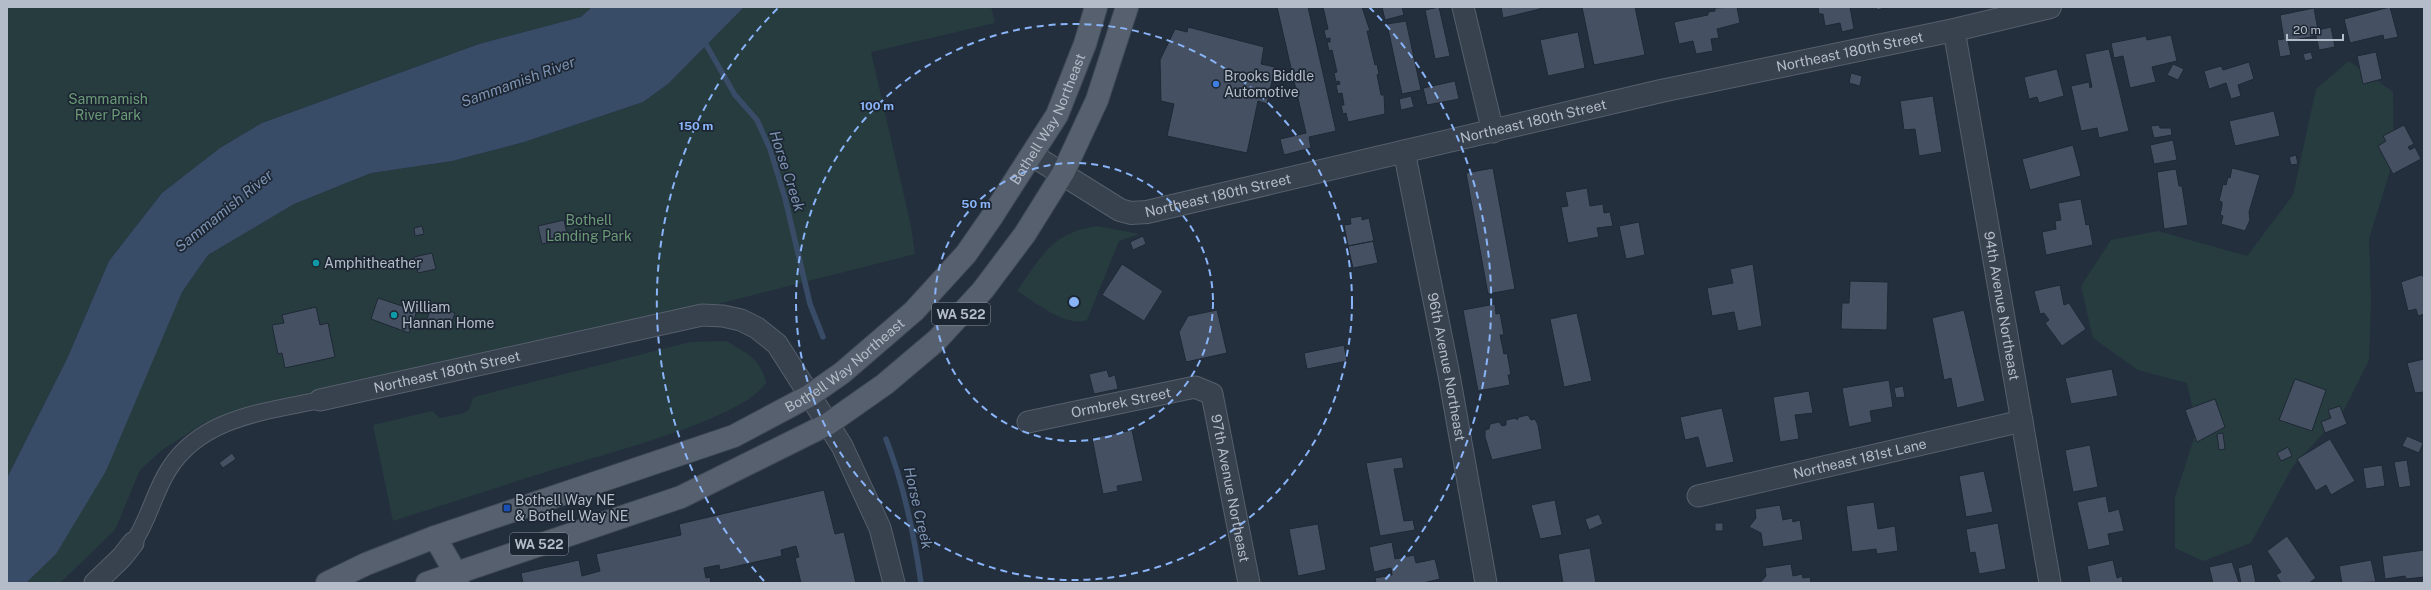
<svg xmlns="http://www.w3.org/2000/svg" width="2431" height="590" font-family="'Public Sans',sans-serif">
<rect width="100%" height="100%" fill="#242f3e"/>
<path fill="#263c3f" d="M7,7h585l-11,10 -102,27 -217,79 -42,25 -58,45 -53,68 -42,98 -60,119z
M744,7h247l4,16 -124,29 40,174 4,28 -205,52 -506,117 -42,27 -22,20 -25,60 -55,53h-34l30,-29 126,-262 26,-37 86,-51 77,-31 81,-12 72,-19 119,-40 25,-18z
M2349,61l44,31 1,66 -25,81 2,62 -2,59 -26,52 -50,54 -42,77 -48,18 -28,-13v-51l22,-68 -10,-46 -49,-13 -45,-32 -12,-52 30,-46 47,-9 89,25 46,-61 23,-106z
M1097,226l43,8 -21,7 -32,79c-21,8 -53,-19 -70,-29 25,-35 34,-58 80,-65z
M726,341c23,14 33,15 40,42 -24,37 -168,73 -214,87 -53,17 -106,34 -159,51l-20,-96 59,-14 8,7 21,-4 8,-4 4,-12 5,-2 212,-54z"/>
<path fill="#394c67" d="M592,7h152l-76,77 -25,18 -119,40 -72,19 -81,12 -77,31 -86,51 -26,37 -76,179 -50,83 -30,29h-19v-105l60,-119 42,-98 53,-68 58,-45 42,-25 217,-79 102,-27z"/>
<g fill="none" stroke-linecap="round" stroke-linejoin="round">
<path stroke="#394c67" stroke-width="5.5" d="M704,41l31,54 22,25 13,29 15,49 25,106 13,33
M886,439c18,46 28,95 35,144"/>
</g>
<path fill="#455162" stroke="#1f2835" d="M1277,7h31l28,124 -27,6 2,11 -27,7 -4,-16 26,-6z
M1319,7h43l8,24h-3l8,34 2,-1 2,10 -2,1 4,20h3l1,19 -37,8 -2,-9 -3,1 -2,-9h3l-2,-12 -4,1 -2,-9 4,-1 -1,-3 -3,1 -2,-9 3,-1 -5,-22 -3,1 -2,-9h3v-4l-4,1 -2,-9 4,-1 -5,-22z
M1382,7h20l2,8 -19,5z
M1439,7l11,49 -15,3 -10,-49z
M1501,7h39v2l-37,9z
M1582,7h53l10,48 -51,10z
M1737,7l3,16 -23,6 2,9 -8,1 2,12 -17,3 -3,-13 -14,3 -5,-22 34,-7v-3l7,-1v-3z
M1813,7h37l4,22 -12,3 -2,-9 -15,3 -2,-12h-4l-1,-7z
M1876,7h13l-12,3z
M2390,7l8,30 -14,3 -1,-5 -33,8 -6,-24z
M2314,8l4,22 13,-3 4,20 -16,3 -3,-14 -28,5 3,14 -11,2 -3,-17 7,-1 -4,-24z
M1406,21l15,69 -19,4 -15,-70z
M1188,27l76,20 -3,17 14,3 -8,37 -9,-3 -11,52 -80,-17 7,-32 -13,-3 -1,-41 15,-31 12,3z
M1578,32l7,36 -37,8 -8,-36z
M2171,35l6,26 -25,6 4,15 -26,6 -7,-32 -9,2 -3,-15 35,-7 1,4z
M2109,49l20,82 -30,7 -2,-10 -16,3 -10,-45 18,-4 1,6 2,-1 -7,-33z
M2311,52l2,7 -8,2 -2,-7z
M2376,52l6,27 -19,5 -6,-28z
M2249,62l5,17 -16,6 3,11 -10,3 -5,-16 -17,6 -5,-18 17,-5 2,4z
M2173,64l11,5 -6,11 -11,-5z
M2057,69l7,27 -25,7 -2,-6 -8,2 -5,-22z
M1851,73l11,3 -2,10 -11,-3z
M1455,81l4,18 -32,6 -4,-17z
M1411,96l3,11 -13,3 -2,-11z
M1933,96l9,56 -23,4 -4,-27 -11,1 -4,-29z
M2274,111l6,25 -45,10 -6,-25z
M2159,125l1,3h11l1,7 -18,3 -3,-12z
M2404,125l10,19 -6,3 2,3 5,-3 6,12 -28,15 -15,-28 8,-5 -3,-5z
M2173,140l4,20 -23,4 -4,-19z
M2073,145l8,31 -51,14 -8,-31z
M2296,155l2,9 -7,1 -2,-8z
M1493,168l22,121 -27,5 -22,-121z
M2232,168l28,7 -11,37 1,8 -5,11 -24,-7 2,-8 -3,-1 2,-9v-4l-3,-1 4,-17 3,1 2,-8 2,1z
M2176,169l3,17h3l6,39 -24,4 -7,-57z
M1587,188l3,18 13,-2 1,9 6,-1 3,14 -16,2 2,9 -31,6 -7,-36 7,-1 -3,-14z
M2081,199l5,26 3,-1 4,21 -47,10 -4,-23 14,-3 -1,-8 6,-1 -3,-17z
M1362,216v4l7,-2 5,23 -26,5 -4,-21 7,-1 -1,-6z
M564,220l4,18 -26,6 -4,-18z
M1639,222l6,33 -19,4 -7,-33z
M422,226l2,8 -9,2 -1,-8z
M1143,236l3,8 -13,6 -3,-8z
M1373,241l5,22 -25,5 -5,-22z
M432,253l4,16 -18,4 -4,-16z
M1122,264l41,27 -19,30 -42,-26z
M1753,264l9,62 -24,5 -4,-19 -22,4 -5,-28 26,-5 -3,-14z
M2421,275l3,2v37l-6,2 -2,-7 -8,2 -7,-29z
M1850,281l38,1 -1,48 -46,-1 1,-26h7z
M2060,285l4,20 5,-2 17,26 -24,17 -17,-23 4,-3 -5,-7 -4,1 -6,-23z
M378,298l39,13 -8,22 -38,-14z
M1495,304l1,10 4,-1 4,22h-4l4,19 3,-1 4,22h-3l2,10 -32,6 -15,-81z
M432,305l23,8 -6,17 -23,-8z
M316,307l4,18 8,-2 7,34 -50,11 -3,-15 -4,1 -6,-29 12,-2 -2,-8z
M1217,310l10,43 -41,9 -7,-30 9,-16z
M1964,310l21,91 -28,7 -6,-30 -7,2 -12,-62z
M1577,313l15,68 -28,6 -14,-68z
M1344,345l3,16 -40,8 -3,-16z
M2424,359v33l-9,1 -8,-30z
M2112,369l6,27 -47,8 -6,-26z
M1107,370l2,7 6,-2 3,14 -24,5 -5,-20z
M2295,379l31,11 -14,41 -33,-11z
M1889,380l4,27 -23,4 2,11 -23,5 -7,-39z
M1903,386l2,11 -9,1 -2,-10z
M1809,391l4,22 -18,2 4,24 -19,3 -7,-45z
M2215,399l10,28 -28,15 -12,-32z
M2340,406l7,18 -22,9 -4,-11 10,-4 -3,-8z
M1722,408l12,54 -28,6 -8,-31 -13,3 -5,-23z
M1528,415l3,5 4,-1 3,6 4,24 -50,11 -7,-23v-7l4,-1 1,-5 9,-2 3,4 4,-1v-5l10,-2 1,2 2,-3z
M1132,430l11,51 -26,5 1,5 -15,3 -11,-56z
M2223,433l2,16 -6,1 -2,-16z
M2407,436l16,7 -4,10 -17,-7z
M2330,439l25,42 -24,14 -5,-10 -10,6 -19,-32z
M2090,445l8,42 -25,5 -8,-42z
M2288,447l4,9 -11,5 -4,-8z
M232,453l4,6 -13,9 -4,-5z
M1402,457l2,11 -10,1 10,52 9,-1 2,10 -35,6 -14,-73z
M2407,460l4,26 -12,2 -5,-26z
M2382,465l3,21 -19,3 -3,-21z
M1984,471l9,41 -27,5 -7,-41z
M824,490l11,44 9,-2 12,51h-55l-6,-25 4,-1 -3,-11 -15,4 1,6 -62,14 -1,-5 -15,3 2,10 4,-1 1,6h-188l-2,-10 58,-13 3,16 18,-5 -4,-17 85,-19 -2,-11z
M2106,496l3,16 10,-3 5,22 -16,3 2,11 -22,5 -11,-48z
M1555,500l7,35 -22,4 -9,-34z
M1874,502l4,27 17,-3 3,25 -21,3 -1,-5 -24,3 -6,-46z
M1780,505l3,15 9,-2 1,4 7,-2 3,20 -40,7 -2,-14 -12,-6 7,-9 -1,-9z
M1599,514l4,10 -14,6 -4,-11z
M1715,523h8v8h-8z
M1998,523l8,46 -27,5 -4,-22 -5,1 -4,-24z
M1318,524l8,46 -28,6 -9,-47z
M2287,536l29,42 -7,5h-28l-5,-8 5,-3 -14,-21z
M1392,542l3,17 19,-4 2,8 19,-4 5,20 -17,4h-47l-1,-5 17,-3 -1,-7 -17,4 -5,-25z
M1590,548l6,35h-33l-5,-29z
M2424,550v27l-18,2 -1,-3 -20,3 -3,-23z
M2113,560l4,18 5,-2 1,7h-33l-3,-17z
M2371,560l5,22 -34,1 -3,-17z
M2232,562l7,21h-26l-4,-16z
M1791,564l2,12 9,-2 1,4 7,-1 1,6h-51l6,-7 -1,-8z
M2252,564l4,19h-15l-3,-15z"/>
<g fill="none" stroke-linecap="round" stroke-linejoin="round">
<g stroke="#565f6c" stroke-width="18">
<path id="pedestrian" d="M133,543c16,-23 21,-51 36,-74 33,-52 96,-57 151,-69"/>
</g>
<g stroke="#565f6c" stroke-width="23">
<g id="minor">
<path d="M1463,7l30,125"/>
<path id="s1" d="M1954,30l96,553"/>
<path id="s2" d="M1404,151l45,224 37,208"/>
<path id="s3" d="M320,400l382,-85 21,1 18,4 16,8 20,16 65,102 38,82 14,55"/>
<path id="s4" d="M1028,422l167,-35 17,7 37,189"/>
<path id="s5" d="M1698,496l324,-75"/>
<path d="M95,583l27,-26 11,-14"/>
</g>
</g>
<g stroke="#565f6c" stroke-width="24">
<g id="tertiary">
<path id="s6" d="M1032,155l88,55 11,3 16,-1 514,-121 293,-61 96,-23"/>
</g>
</g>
<g stroke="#414a57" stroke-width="24">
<g id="primary">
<path d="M435,537l20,35 3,11"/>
<path id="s7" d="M327,583l39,-19 69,-27 299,-101 75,-40 33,-23 72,-62 52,-57 25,-36 66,-103 28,-71 11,-37"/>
<path d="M427,583l254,-86 147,-73 57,-40 52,-44 46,-50 42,-56 38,-61 34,-73 30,-93"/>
</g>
</g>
<use href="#pedestrian" stroke="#38414e" stroke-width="16"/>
<use href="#minor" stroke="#38414e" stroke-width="21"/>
<use href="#tertiary" stroke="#38414e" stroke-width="22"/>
<use href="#primary" stroke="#56606e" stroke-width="22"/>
</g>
<g fill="none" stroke="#8ab4f8" stroke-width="2" stroke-dasharray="7 5">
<circle cx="1074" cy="302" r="139"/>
<circle cx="1074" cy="302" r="278"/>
<path d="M764 581A417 417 0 0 1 779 7M1369 7A417 417 0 0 1 1384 581"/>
</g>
<circle fill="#3f7fe0" stroke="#1d2633" stroke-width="1.5" cx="1216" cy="84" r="4"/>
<g fill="#0f9aa8" stroke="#1d2633" stroke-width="1.5">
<circle cx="316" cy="263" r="4"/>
<circle cx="394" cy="315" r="4"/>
</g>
<rect fill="#1a4fb4" stroke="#1d2633" stroke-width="1.5" x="503" y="504" width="8" height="8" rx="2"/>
<g text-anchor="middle" stroke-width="3.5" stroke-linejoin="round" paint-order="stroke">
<g fill="#1d2633" stroke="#878f9c" stroke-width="1">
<rect x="932" y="303" width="58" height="22" rx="3"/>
<rect x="510" y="533" width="58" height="22" rx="3"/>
</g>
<g font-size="13" font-weight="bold" fill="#b4bcc9">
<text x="961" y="319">WA 522</text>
<text x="539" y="549">WA 522</text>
</g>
<g font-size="14" fill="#b4bcc9" stroke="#1d2633">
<text dy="5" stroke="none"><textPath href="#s6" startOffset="852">Northeast 180th Street</textPath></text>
<text dy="5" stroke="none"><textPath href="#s7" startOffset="889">Bothell Way Northeast</textPath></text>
<text dy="5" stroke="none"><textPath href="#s6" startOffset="528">Northeast 180th Street</textPath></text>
<text dy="5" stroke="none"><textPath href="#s6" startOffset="204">Northeast 180th Street</textPath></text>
<text dy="5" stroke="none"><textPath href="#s1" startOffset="280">94th Avenue Northeast</textPath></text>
<text dy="5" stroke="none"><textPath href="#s7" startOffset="565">Bothell Way Northeast</textPath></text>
<text dy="5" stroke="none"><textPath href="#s2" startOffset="220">96th Avenue Northeast</textPath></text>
<text dy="5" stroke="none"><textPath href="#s3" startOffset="130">Northeast 180th Street</textPath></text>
<text dy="5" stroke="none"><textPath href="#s4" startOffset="95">Ormbrek Street</textPath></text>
<text dy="5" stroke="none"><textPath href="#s5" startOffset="166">Northeast 181st Lane</textPath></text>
<text dy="5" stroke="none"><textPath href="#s4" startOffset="285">97th Avenue Northeast</textPath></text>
</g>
<g font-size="14" fill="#b4bcc9" stroke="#1d2633" text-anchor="start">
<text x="1224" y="81">Brooks Biddle<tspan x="1224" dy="16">Automotive</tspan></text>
<text x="324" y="268">Amphitheather</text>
<text x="402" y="312">William<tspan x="402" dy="16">Hannan Home</tspan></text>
<text x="515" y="505">Bothell Way NE<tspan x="515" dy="16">&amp; Bothell Way NE</tspan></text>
</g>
<g font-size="14" fill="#6b9a76" stroke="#1d2633">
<text x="108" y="104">Sammamish<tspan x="108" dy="16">River Park</tspan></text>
<text x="589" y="225">Bothell<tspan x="589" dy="16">Landing Park</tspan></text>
</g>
<g font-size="15" font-style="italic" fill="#7c92b1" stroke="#1d2633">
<text transform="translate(518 82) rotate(-20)" y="5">Sammamish River</text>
<text transform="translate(787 171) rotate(72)" y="5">Horse Creek</text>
<text transform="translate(224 211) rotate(-39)" y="5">Sammamish River</text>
<text transform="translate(918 508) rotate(77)" y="5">Horse Creek</text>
</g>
</g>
<circle cx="1074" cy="302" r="6" fill="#8ab4f8" stroke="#1d2633" stroke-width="2"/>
<g font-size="12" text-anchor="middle" font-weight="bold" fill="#8ab4f8" stroke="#1d2633" stroke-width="3.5" stroke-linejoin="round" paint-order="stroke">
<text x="877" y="110">100 m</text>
<text x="696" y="130">150 m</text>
<text x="976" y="208">50 m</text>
</g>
<rect width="2431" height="590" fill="none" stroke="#b4bcc9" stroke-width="16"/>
<path d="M2287 34v6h56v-6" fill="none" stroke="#b4bcc9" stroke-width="2"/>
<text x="2293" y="34" font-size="12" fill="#b4bcc9" stroke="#1d2633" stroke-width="3" paint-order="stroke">20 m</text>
</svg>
